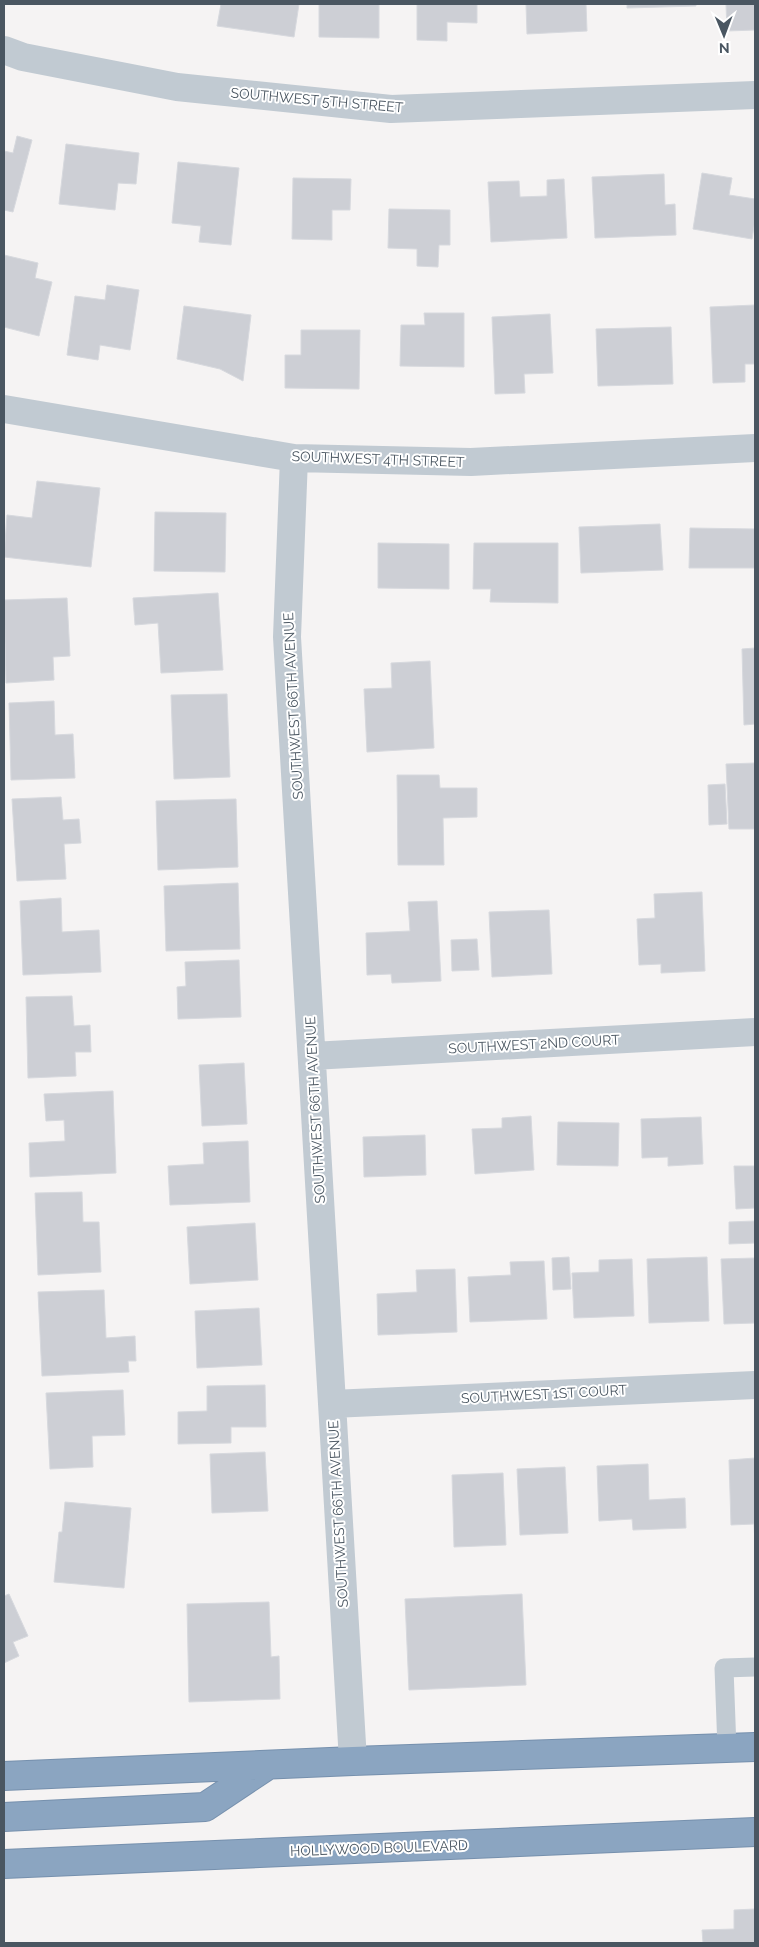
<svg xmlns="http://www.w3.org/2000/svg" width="759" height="1947" font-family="Raleway,sans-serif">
<rect width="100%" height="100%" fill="#f5f3f3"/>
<path fill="#cdcfd5" stroke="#d7d9de" d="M221,4h78l-5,33 -77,-11z
M319,4h60v34l-60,-1z
M417,4h60v19l-30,-1v19l-30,-1z
M526,4h60l1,27 -60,3z
M627,4h69v2l-69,2z
M726,4h29v26l-28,1z
M17,136l15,4 -19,72 -9,-2v-59l9,2z
M66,144l73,9 -3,31 -18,-1 -3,27 -56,-6z
M178,162l61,6 -8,77 -32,-3 2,-16 -29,-3z
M702,173l30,5 -3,17 26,4v22l-3,18 -59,-10z
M664,174l1,31 10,-1 1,31 -81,3 -3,-61z
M293,178l58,1 -1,31h-18v30l-40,-1z
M564,179l3,59 -76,4 -3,-60 31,-1 1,16 27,-1v-16z
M389,209l61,1v35h-11l-1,22 -21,-1v-17l-29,-1z
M4,255l34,8 -3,15 17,4 -13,54 -35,-9z
M107,285l32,5 -9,60 -30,-5 -2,15 -31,-5 8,-59 30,4z
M755,305v59h-10v18l-32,1 -3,-76z
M184,306l67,9 -8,66 -23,-12 -43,-10z
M424,313h40v54l-64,-1 1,-41h24z
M550,314l3,59 -29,1 1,19 -30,1 -3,-77z
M671,327l2,57 -75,2 -2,-57z
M301,330h59l-1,59 -74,-1v-33h16z
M37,481l63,7 -9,79 -87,-10 3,-42 25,3z
M155,512l71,1 -1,59 -71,-1z
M660,524l3,46 -82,3 -2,-46z
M690,528l65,1v39h-66z
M378,543l71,1v45l-71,-1z
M474,543h84v60l-68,-1 1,-13h-18z
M218,593l5,77 -62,3 -3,-50 -23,2 -2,-27z
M67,598l3,58 -17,1 1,23 -48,3 -2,-83z
M755,648v76l-11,1 -2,-76z
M430,661l4,87 -67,4 -3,-63 28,-1 -1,-25z
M227,694l3,83 -56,2 -3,-84z
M54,701l1,34 18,-1 2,44 -64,2 -2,-77z
M755,763v66h-26l-3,-65z
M397,775h42l1,13h37v29l-34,1 1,47h-46z
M725,784l2,40 -18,1 -1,-40z
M61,797l2,23 16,-1 2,24 -17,1 2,35 -49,2 -5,-82z
M236,799l2,68 -80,3 -2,-69z
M238,883l2,66 -74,2 -2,-65z
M702,892l3,79 -44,2v-9l-22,1 -2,-46 18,-1 -1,-24z
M61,898l1,34 37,-2 2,42 -78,3 -3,-74z
M437,901l4,80 -49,2 -1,-9 -24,1 -1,-42 44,-2 -2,-29z
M549,910l3,64 -60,3 -3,-65z
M477,939l2,31 -27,1 -1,-31z
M239,960l2,57 -63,2 -1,-32 9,-1 -1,-24z
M72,996l2,30 16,-1 1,27h-16l1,24 -48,2 -2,-81z
M244,1063l3,61 -45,2 -3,-61z
M113,1091l3,82 -86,4 -1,-34 36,-2 -1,-21 -18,1 -2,-27z
M531,1116l3,54 -59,4 -3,-45 30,-1v-10z
M701,1117l2,47 -35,2v-9l-26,1 -1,-39z
M558,1122l61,1 -1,43 -61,-1z
M425,1135l1,40 -62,2 -1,-40z
M248,1141l2,61 -80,3 -2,-39 36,-2 -1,-21z
M734,1166h21v42l-19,1z
M82,1192l1,30h16l2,50 -63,3 -3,-82z
M755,1221v22l-26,1v-22z
M255,1223l3,57 -68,4 -3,-57z
M569,1257l2,32 -18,1 -1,-32z
M707,1257l2,64 -60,2 -2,-64z
M755,1258v65l-31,1 -3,-65z
M632,1259l2,57 -60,2 -2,-45 27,-1v-12z
M544,1261l3,58 -77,3 -2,-45 43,-2 -1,-13z
M455,1269l2,63 -79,3 -1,-41 40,-2 -1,-22z
M104,1290l2,48 29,-2 1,25h-8l1,11 -87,4 -4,-84z
M259,1308l3,57 -65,3 -2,-57z
M265,1385l1,42h-35v16l-53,1v-32l29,-1v-25z
M123,1390l2,45 -33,1 1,31 -43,2 -4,-76z
M265,1452l3,59 -56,2 -2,-59z
M755,1458v86l-1,-20 -23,1 -2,-65z
M648,1464l1,36 36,-2 1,30 -53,2 -1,-11 -33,2 -2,-55z
M565,1467l3,66 -48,2 -3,-66z
M503,1473l3,72 -52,2 -2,-72z
M65,1502l66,6 -7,80 -70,-6 5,-50h3z
M9,1594l19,42 -15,6 6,14 -15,7v-67z
M522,1594l4,91 -117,5 -4,-91z
M269,1602l2,55 8,-1 1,43 -91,3 -2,-98z
M755,1909v34h-52l-1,-13 32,-1v-19z"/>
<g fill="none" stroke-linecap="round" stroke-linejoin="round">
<g stroke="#7690ad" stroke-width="30">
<path id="highway" d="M4,1776l349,-15 402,-14
M4,1817l201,-10 63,-42
M4,1864l751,-32"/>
</g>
<path stroke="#c1cad2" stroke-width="19" d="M727,1749l-3,-81 31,-1"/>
<path stroke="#c1cad2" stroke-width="28" d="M4,50l19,7 154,30 214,22 364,-14
M4,409l290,49 177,4 284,-14
M294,458l-7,179 66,1124
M312,1056l443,-24
M332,1404l423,-19"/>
<use href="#highway" stroke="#8ba5c1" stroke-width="28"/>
</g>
<g text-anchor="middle" stroke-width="4" stroke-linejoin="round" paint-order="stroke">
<g font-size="14" fill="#4a5661" stroke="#fff">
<text transform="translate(317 100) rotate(5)" y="5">SOUTHWEST 5TH STREET</text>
<text transform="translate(378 459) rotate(2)" y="5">SOUTHWEST 4TH STREET</text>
<text transform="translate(293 706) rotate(-93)" y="5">SOUTHWEST 66TH AVENUE</text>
<text transform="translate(534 1044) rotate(-3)" y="5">SOUTHWEST 2ND COURT</text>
<text transform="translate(315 1110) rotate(-93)" y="5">SOUTHWEST 66TH AVENUE</text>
<text transform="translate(544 1394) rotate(-3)" y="5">SOUTHWEST 1ST COURT</text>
<text transform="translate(338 1514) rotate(-93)" y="5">SOUTHWEST 66TH AVENUE</text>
<text transform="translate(379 1848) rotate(-2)" y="5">HOLLYWOOD BOULEVARD</text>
</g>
</g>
<rect width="759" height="1947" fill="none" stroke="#4a5661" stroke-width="10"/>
<g transform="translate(724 35) rotate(179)" stroke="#ffffff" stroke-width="4" paint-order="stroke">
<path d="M0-4L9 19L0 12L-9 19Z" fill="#4a5661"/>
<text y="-8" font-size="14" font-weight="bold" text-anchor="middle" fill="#4a5661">N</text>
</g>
</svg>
